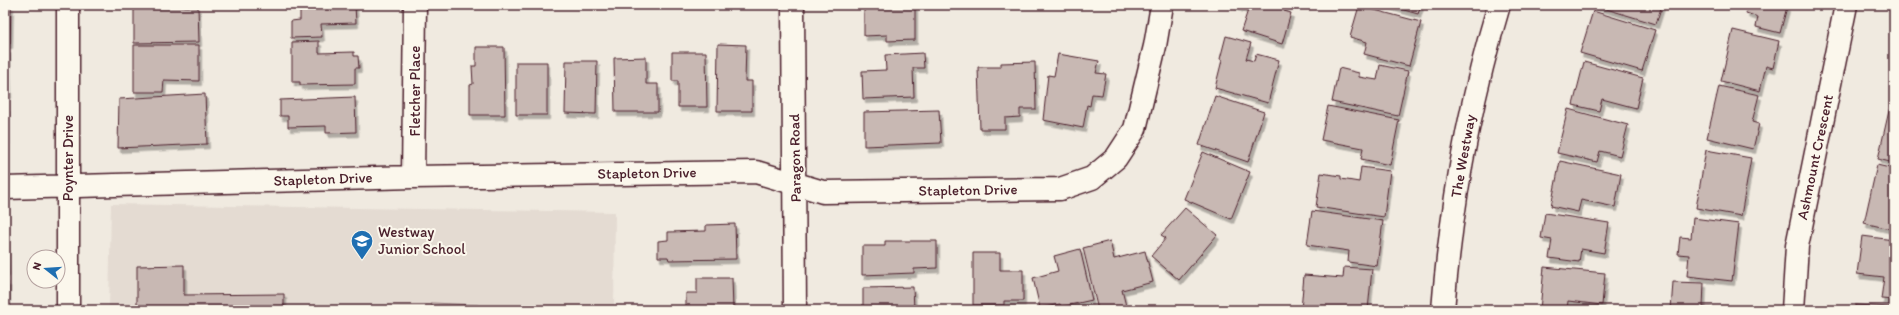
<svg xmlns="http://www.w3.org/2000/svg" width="1899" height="315" font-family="Itim,sans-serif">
<defs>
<filter id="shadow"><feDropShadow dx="2.5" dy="4.5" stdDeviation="0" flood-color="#0004"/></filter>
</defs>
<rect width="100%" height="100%" fill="#f0eae0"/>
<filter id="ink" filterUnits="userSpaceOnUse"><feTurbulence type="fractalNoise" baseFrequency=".025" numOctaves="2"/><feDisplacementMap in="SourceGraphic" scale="8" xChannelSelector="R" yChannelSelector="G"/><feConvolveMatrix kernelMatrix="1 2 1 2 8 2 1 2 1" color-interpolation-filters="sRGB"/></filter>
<g filter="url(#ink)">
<path fill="#e4dbd2" d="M111,204l504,8 -1,98h-505z"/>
<path fill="#d8ccc6" stroke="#917678" d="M432,303l46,2v5h-46z"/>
<path fill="#c8b8b3" stroke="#4a1f2b" filter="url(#shadow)" d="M5,5h6l-1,39h-5z
M134,5l64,2 1,35 -65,1z
M300,5h55l1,18 -35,1 1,13 -31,1v-17l9,-1z
M1233,5h53l-2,6 7,2 -9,31 -41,-13 7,-21z
M1386,5h35l-3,9z
M1593,5h69l-6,19z
M1748,5h34l5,2 -7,26 -24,-6 2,-10 -12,-4z
M915,6v34l-28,1v-6l-23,1v-29z
M1359,6l62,16 -12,44 -45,-12 3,-12 -17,-5z
M1593,11l62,19 -13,41 -62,-18z
M1733,30l46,11 -6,27 -7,-2 -6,25 -39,-10z
M1226,36l25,7 -5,16 8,2 2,-7 23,6 -11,43 -53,-15 7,-28 -2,-1z
M319,41v12l35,-1v4h4l1,12h-4v16l-55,1v-3h-8v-40z
M718,44l28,1 -1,36h7v30h-35z
M134,45h65v36l-35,-1 -1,12h-29z
M476,47h28l1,68h-35v-30l3,-1 -1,-18h4z
M5,49h3l1,45h-4z
M672,52h34l1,55h-29v-26h-6z
M923,53l1,15h-11l1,29 -51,2 -1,-28 24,-1 -1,-15z
M1058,54l41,7 -3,12 10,1 -4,21 -10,-1 -2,12 -3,-1 -4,23 -40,-8 5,-45 6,1z
M646,57v27h12v28h-43l-1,-54z
M566,61h31l-1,53 -31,-1z
M516,62h31v53h-31z
M1035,62l1,47h-16v8l-15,1v11h-25l-2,-62h23v-4z
M1584,62l59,16 -7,30 -34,-9 -3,12 -26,-6z
M1380,65l28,6 -10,45 -66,-14 7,-34 20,5v4l18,3z
M1719,86l40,9 -7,27 7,2 -6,25 -46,-11z
M205,94l2,50 -89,4 1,-49z
M1215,96l49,16 -16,50 -49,-17z
M355,97l1,35 -30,1v-7l-38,1v-11h-8v-16z
M1891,102l3,1v60l-16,-4z
M1328,106l71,14 -9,45 -29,-6 2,-11 -42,-8z
M5,107h2v33h-2z
M1568,109l60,16 -8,31 -20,-5 -3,11 -40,-9z
M939,110l2,33 -77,3v-34z
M1706,150l45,8 -10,58 -45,-8z
M1203,152l47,20 -19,47 -47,-20z
M1560,161l61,13 -6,33 -34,-7 -3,12 -27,-6z
M1877,165l17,4v61l-30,-7z
M1361,167l29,4 -6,46 -68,-10 5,-34 20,3v3l18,3z
M1185,208l32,27 -38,45 -28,-24 15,-18 -5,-3z
M1312,211l71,10 -6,45 -29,-4 1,-11 -42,-6z
M1545,213l64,10 -5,30 -23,-4 -2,13 -30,-4 3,-18 -11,-2z
M1693,218l46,6 -7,57 -45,-5 2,-21 -11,-1 2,-17 11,1z
M735,224l1,35 -67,1 -1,-3h-10v-16l10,-1v-8l38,-1v-6z
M5,235h1l1,37h-2z
M1862,236l32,4v60l-13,-1 3,-22 -27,-3z
M885,241h52v27l-23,1v4l-52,2v-29h23z
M1110,241l4,18 31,-8 8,31 -31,8 4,16 -17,4h-11l-15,-62z
M1080,249l12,51 -31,7 -1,-3 -20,4 -7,-30 25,-7 -4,-15z
M973,253h27v17h23v31h-19v4h-31z
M184,265v30l100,-1v16h-147v-44z
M1344,267l28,2 -4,41h-67l3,-35 39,3z
M1544,267l61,6 -3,32 -34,-4 -1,9h-27z
M697,278h35l1,32h-47v-17h11z
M5,282h3v28h-3z
M1673,282l31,1 -1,24 26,1v2h-58z
M913,287l1,23h-51v-22z
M1855,305l36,2v3h-36z"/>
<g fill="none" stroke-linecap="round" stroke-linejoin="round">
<g stroke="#4a1f2b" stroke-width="25">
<path id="minor" d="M793,5l2,305
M413,177l2,-172
M5,188l408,-11 343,-5 67,20 237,-3 32,-11 24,-20 19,-29 20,-83 7,-41
M68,310v-305
M1793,310l4,-64 49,-241"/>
</g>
<g stroke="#4a1f2b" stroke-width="25">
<path id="secondary" d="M1443,310c8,-104 26,-205 56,-305"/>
</g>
<use href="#minor" stroke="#fbf7ec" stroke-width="22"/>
<use href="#secondary" stroke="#fbf7ec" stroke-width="22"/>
</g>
</g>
<defs>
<g id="school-pin" transform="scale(1.15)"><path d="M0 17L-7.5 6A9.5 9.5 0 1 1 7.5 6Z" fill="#1f6fb2" stroke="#fbf7ec"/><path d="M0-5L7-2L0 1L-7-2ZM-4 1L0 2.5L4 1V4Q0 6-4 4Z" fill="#fff"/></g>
</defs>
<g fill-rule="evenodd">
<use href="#school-pin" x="362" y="241"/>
</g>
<g text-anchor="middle" stroke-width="4" stroke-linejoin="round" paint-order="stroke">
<g font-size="15" fill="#4a1f2b" stroke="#fbf7ec">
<text transform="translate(415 91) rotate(-90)" y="5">Fletcher Place</text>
<text transform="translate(1463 156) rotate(-80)" y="5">The Westway</text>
<text transform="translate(1815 157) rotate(-78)" y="5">Ashmount Crescent</text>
<text transform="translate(68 158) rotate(-90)" y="5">Poynter Drive</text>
<text transform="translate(795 158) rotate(-91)" y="5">Paragon Road</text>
<text transform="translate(647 173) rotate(-1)" y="5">Stapleton Drive</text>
<text transform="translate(323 179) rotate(-2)" y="5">Stapleton Drive</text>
<text transform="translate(968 190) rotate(-1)" y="5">Stapleton Drive</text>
</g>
<g font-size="15" fill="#4a1f2b" stroke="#fbf7ec" text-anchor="start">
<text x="378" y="237">Westway<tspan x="378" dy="17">Junior School</tspan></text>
</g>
</g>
<rect width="1899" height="315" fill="none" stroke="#fbf7ec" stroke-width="20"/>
<rect x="10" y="10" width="1879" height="295" fill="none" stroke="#4a1f2b" stroke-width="1.5" filter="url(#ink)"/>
<g transform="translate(46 269) rotate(287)"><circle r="19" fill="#fbf7ec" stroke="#b4a19f"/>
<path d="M0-3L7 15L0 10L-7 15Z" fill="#1f6fb2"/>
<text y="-6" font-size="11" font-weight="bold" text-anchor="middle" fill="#4a1f2b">N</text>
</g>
</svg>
